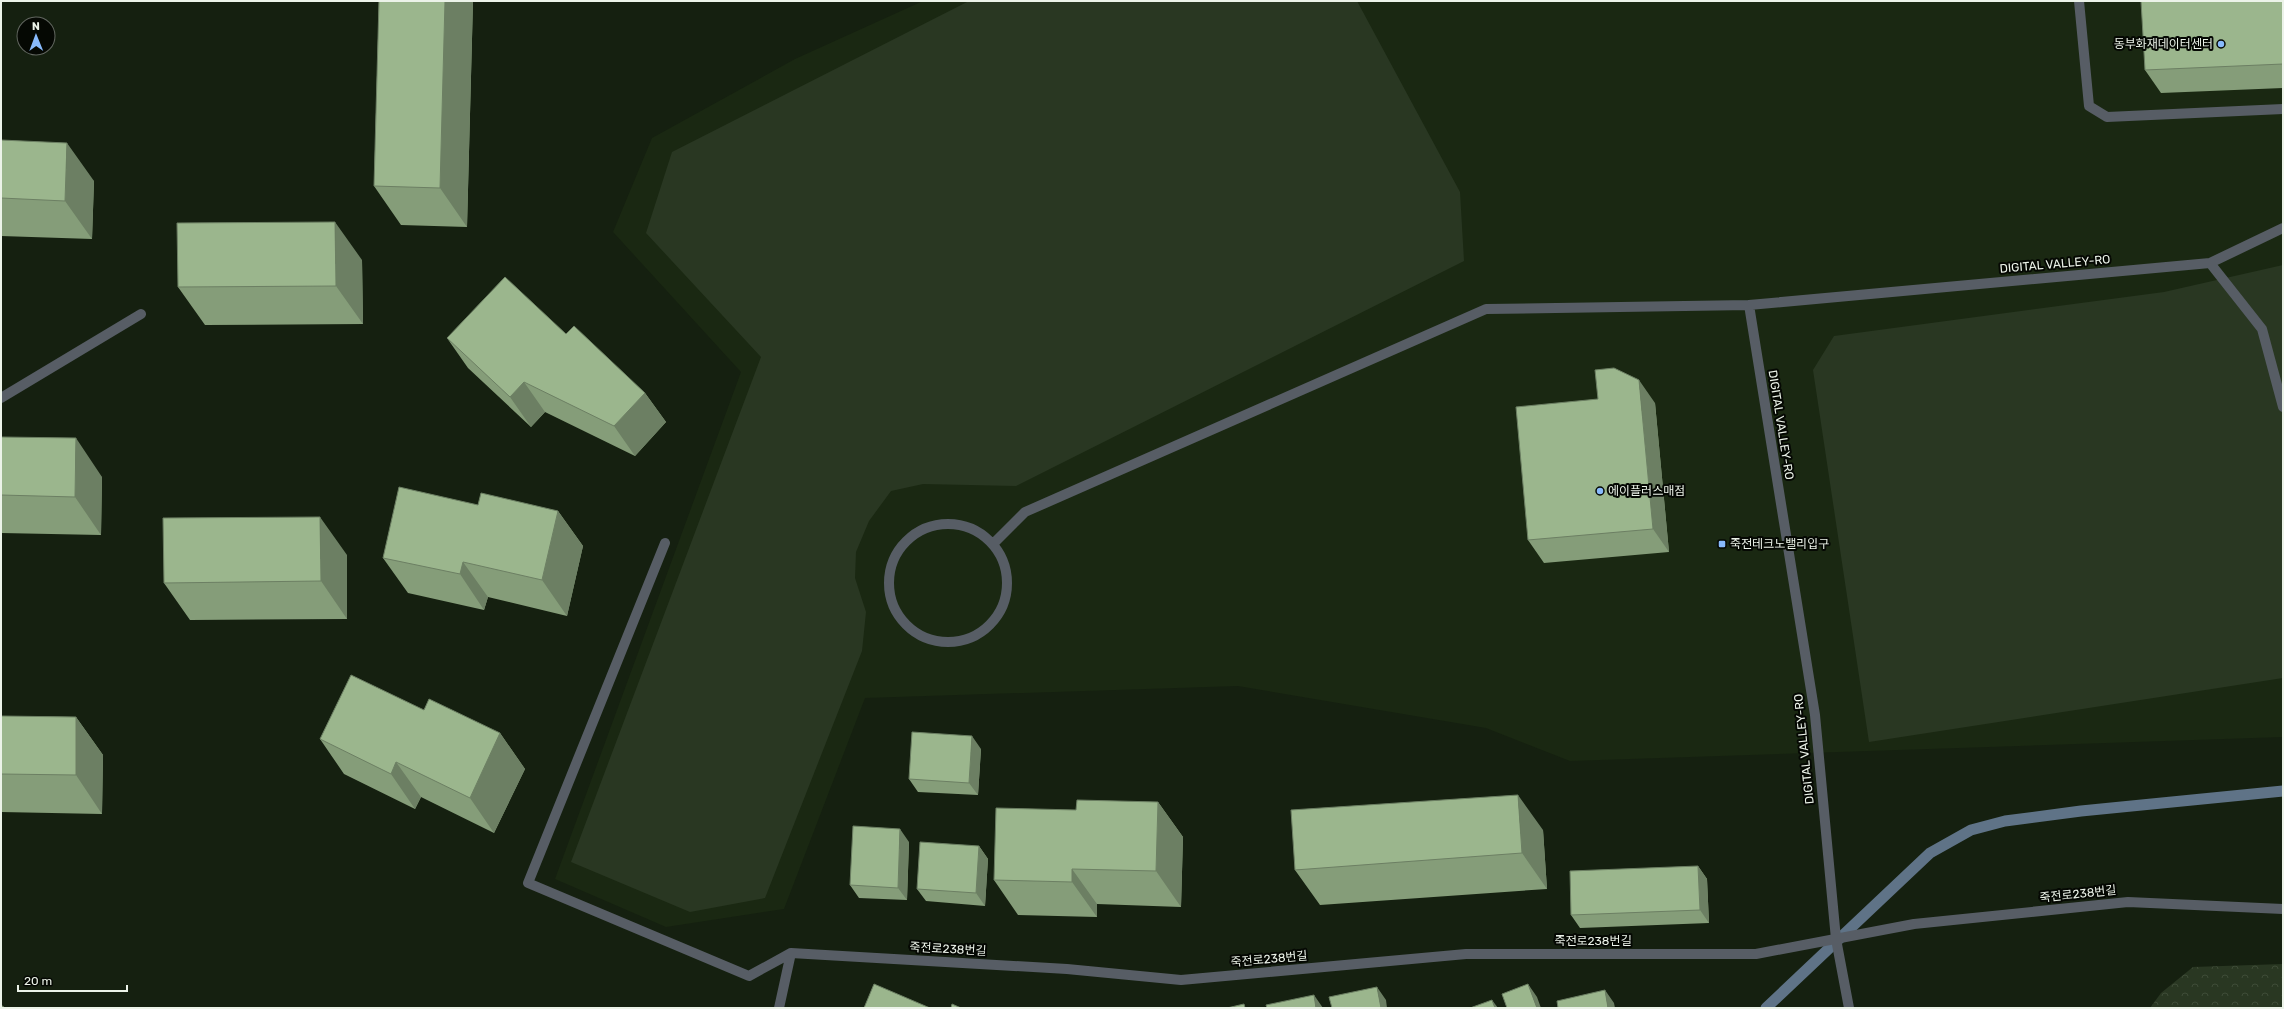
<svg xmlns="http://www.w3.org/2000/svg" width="2284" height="1009" font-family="Rubik,'Noto Sans KR',sans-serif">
<defs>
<pattern id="forest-crowns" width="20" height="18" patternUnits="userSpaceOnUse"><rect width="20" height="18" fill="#293722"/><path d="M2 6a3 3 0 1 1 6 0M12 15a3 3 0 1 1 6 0" fill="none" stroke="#3e4b37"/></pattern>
</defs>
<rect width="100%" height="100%" fill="#152010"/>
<path fill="#1a2812" d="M923,1h1360v736l-713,24 -84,-33 -248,-42 -373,12 -81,211 -118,18 -111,-48 186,-507 -128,-140 39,-94 143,-79z"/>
<path fill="#293722" d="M969,1h388l103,191 4,69 -448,225 -93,-2 -32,7 -22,30 -13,31 -1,26 11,34 -4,39 -97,247 -75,14 -119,-50 190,-505 -115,-124 26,-81z
M2283,265v413l-414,64 -56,-372 21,-34 330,-44z"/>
<path fill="url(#forest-crowns)" d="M2283,964v44h-133l11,-15 32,-26z"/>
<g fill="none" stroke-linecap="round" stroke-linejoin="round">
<path stroke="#5f7387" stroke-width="11" d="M1766,1008l164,-155 41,-23 34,-9 76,-10 202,-20"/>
<path stroke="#575d65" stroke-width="10" d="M2079,1l10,105 18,11 176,-8
M2210,263l52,66 21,78
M1,398l140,-84
M889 583a59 59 0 1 1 118 0a59 59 0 1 1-118 0Z
M665,543l-137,340 221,93 42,-23
M993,544l32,-32 461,-203 263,-4
M779,1008l12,-55 276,16 114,11 285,-26h290l158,-30 214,-22 155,7
M1849,1008l-13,-69 -21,-224 -66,-410 461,-42 73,-35"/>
</g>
<path fill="#859d79" d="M379,1h94l-6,226 -66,-2 -27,-39z
M2283,1v87l-122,5 -16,-23z
M1,140l93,41 -2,58 -91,-3z
M362,260l1,64 -158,1 -27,-38z
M566,334l79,59 21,29 -31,34 -90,-44 -14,15 -63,-59 -21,-30z
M1655,403l14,149 -125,11 -16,-23z
M1,437l101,40 -1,58 -100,-2z
M478,505l80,6 25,35 -16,70 -79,-19 -4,13 -76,-17 -25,-35z
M347,555v64l-157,1 -26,-37z
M424,710l76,23 25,36 -31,64 -73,-36 -6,12 -71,-35 -24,-35z
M1,716l75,1 27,38 -1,59 -101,-2z
M981,749l-3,46 -60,-3 -9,-13z
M1158,802l25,35 -2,70 -84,-3v13l-79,-2 -24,-35 82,-70z
M1543,830l4,59 -227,16 -25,-35z
M909,842l-2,58 -48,-2 -9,-13z
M979,846l9,13 -3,47 -59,-5 -9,-12z
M1698,866l9,13 2,44 -129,5 -9,-13z"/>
<path fill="#6c7f63" d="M445,1h28l-6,226 -27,-39z
M67,143l27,38 -2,58 -27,-38z
M335,222l27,38 1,64 -27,-38z
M1639,380l16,23 14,149 -16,-23z
M524,382l21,30 -14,15 -21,-30z
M645,393l21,29 -31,34 -21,-30z
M76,438l26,39 -1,58 -26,-38z
M558,511l25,35 -16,70 -25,-36z
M320,517l27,38v64l-26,-38z
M463,562l25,35 -4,13 -24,-36z
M76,717l27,38 -1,59 -26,-39z
M500,733l25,36 -31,64 -24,-35z
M972,736l9,13 -3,46 -9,-12z
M396,762l25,35 -6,12 -24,-35z
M1518,795l25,35 4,59 -25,-36z
M1158,802l25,35 -2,70 -25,-36z
M900,829l9,13 -2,58 -9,-12z
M979,846l9,13 -3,47 -9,-13z
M1698,866l9,13 2,44 -9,-13z
M1072,869l25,35v13l-25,-35z
M1528,984l9,13 4,11h-4z
M1377,987l9,13 1,8h-6z
M1605,990l9,13 1,5h-7z
M1314,995l9,13h-7z
M1492,1000l6,8h-3z"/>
<path fill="#9bb68d" stroke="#6c7f63" d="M379,1h66l-5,187 -66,-2z
M2141,1h142v63l-138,6z
M1,140l66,3 -2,58 -64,-3z
M335,222l1,64 -158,1 -1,-64z
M505,277l61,57 8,-8 71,67 -31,33 -90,-44 -14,15 -63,-59z
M1614,368l25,12 14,149 -125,11 -12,-133 82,-8 -3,-29z
M1,437l75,1 -1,59 -74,-2z
M399,487l79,18 3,-12 77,18 -16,69 -79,-18 -3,12 -77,-16z
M320,517l1,64 -157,2 -1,-65z
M351,675l73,35 5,-11 71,34 -30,65 -74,-36 -5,12 -71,-35z
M1,716l75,1v58l-75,-1z
M912,732l60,4 -3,47 -60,-4z
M1518,795l4,58 -227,17 -4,-60z
M1077,800l81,2 -2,69 -84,-2v13l-78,-2 2,-72 80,2z
M853,826l47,3 -2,59 -48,-3z
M920,842l59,4 -3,47 -59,-4z
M1698,866l2,44 -129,5 -1,-44z
M874,984l56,24h-66z
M1528,984l9,24h-30l-5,-14z
M1377,987l4,21h-49l-3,-11z
M1605,990l3,18h-50l-1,-7z
M1314,995l2,13h-49l-1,-3z
M1492,1000l3,8h-25z
M952,1004l9,4h-10z
M1244,1004l1,4h-18z
M1,1005l4,3h-4z"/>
<g fill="#88bafc" stroke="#050803" stroke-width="1.5">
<circle cx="2221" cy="44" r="4"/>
<circle cx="1600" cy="491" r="4"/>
<rect x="1718" y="540" width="8" height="8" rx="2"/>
</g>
<g text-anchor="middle" stroke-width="4" stroke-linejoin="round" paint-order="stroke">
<g font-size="12" fill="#ecf3e9" stroke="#050803" text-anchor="start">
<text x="2213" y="48" text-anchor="end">동부화재데이터센터</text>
<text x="1608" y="495">에이플러스매점</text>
<text x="1730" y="548">죽전테크노밸리입구</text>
</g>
<g font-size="12" fill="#ecf3e9" stroke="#050803">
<text transform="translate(2055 264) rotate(-5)" y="4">DIGITAL VALLEY-RO</text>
<text transform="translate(1781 425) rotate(81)" y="4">DIGITAL VALLEY-RO</text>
<text transform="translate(1804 749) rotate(-96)" y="4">DIGITAL VALLEY-RO</text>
<text transform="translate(2078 894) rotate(-6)" y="4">죽전로238번길</text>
<text x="1593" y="945">죽전로238번길</text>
<text transform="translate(948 949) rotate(3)" y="4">죽전로238번길</text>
<text transform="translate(1269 959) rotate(-5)" y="4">죽전로238번길</text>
</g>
</g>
<rect width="2284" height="1009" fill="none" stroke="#ecf3e9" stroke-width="4"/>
<g transform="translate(36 36) rotate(359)"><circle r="19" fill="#050803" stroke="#61665f"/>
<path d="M0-3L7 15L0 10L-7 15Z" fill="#88bafc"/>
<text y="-6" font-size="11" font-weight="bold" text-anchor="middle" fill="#ecf3e9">N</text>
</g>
<path d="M18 985v6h109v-6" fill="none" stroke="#ecf3e9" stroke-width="2"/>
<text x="24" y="985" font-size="12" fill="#ecf3e9" stroke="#050803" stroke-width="3" paint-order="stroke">20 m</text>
</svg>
